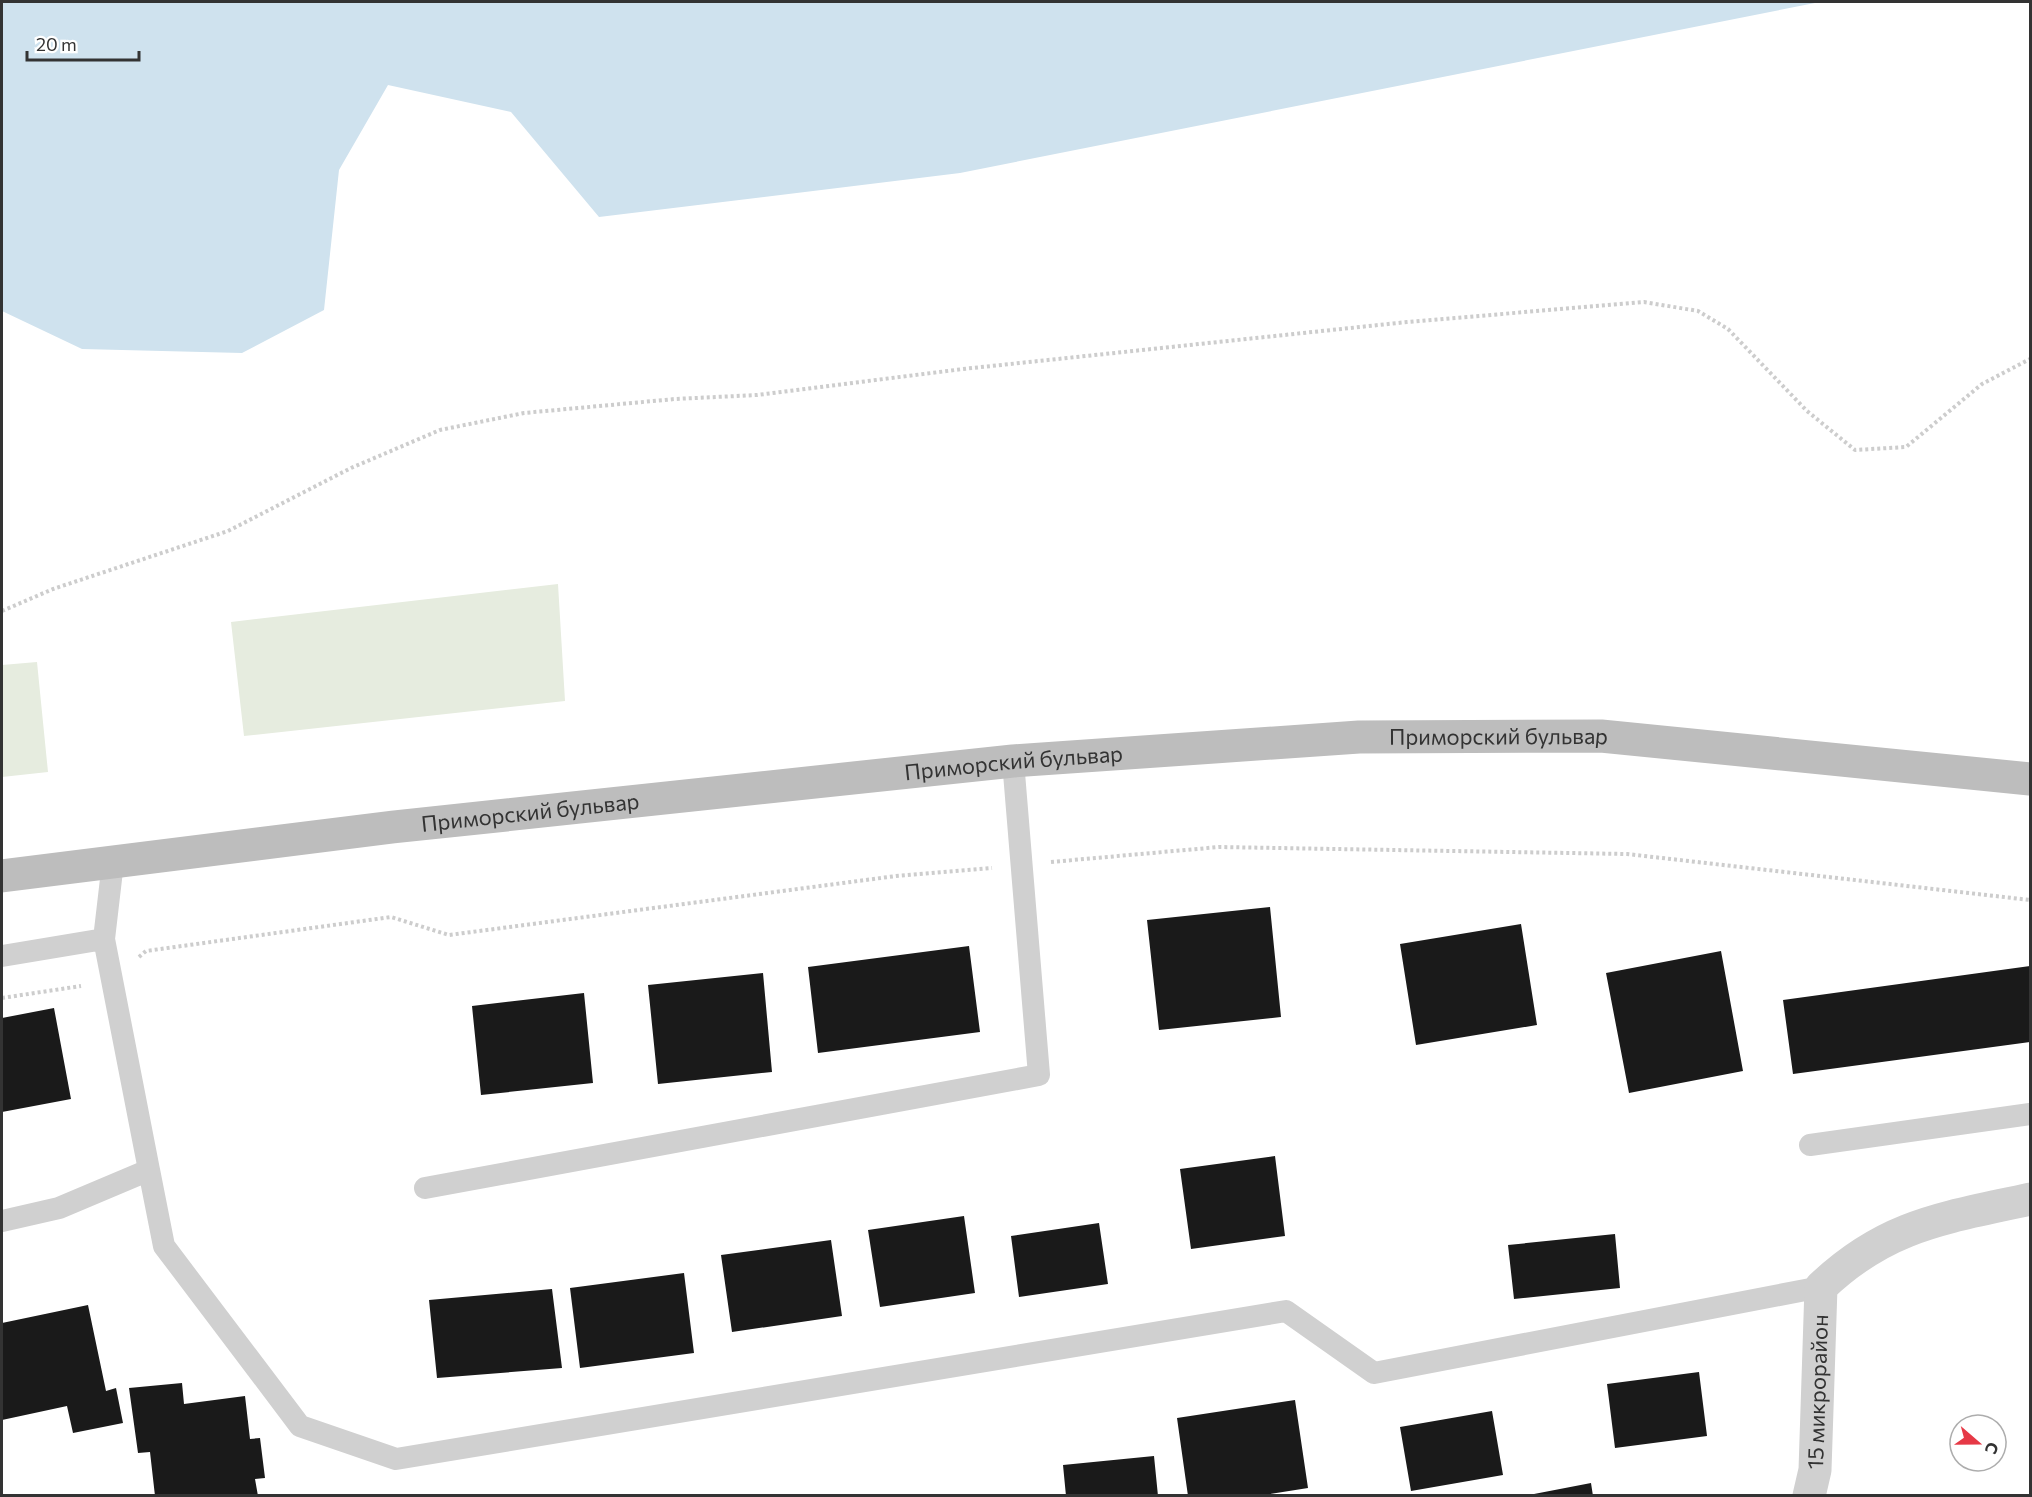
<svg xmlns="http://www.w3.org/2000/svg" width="2032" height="1497" font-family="Commissioner,sans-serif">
<rect width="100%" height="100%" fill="#fff"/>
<path fill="#e6ecdf" d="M558,584l7,117 -321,35 -13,-114z
M37,662l11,110 -46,5v-112z"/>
<path fill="#cfe2ee" d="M2,2h1818l-860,171 -361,44 -88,-105 -123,-27 -49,85 -15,140 -82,43 -160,-4 -80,-38z"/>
<path fill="#1a1a1a" d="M1270,907l11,110 -122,13 -12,-110z
M1521,924l16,101 -121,20 -16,-101z
M969,946l11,86 -162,21 -10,-86z
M1721,951l22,120 -114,22 -23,-120z
M2030,966v76l-237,32 -10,-74z
M763,973l9,99 -114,12 -10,-99z
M584,993l9,90 -112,12 -9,-89z
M54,1008l17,91 -69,13v-94z
M1275,1156l10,80 -94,13 -11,-80z
M964,1216l11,77 -95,14 -12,-77z
M1099,1223l9,61 -89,13 -8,-61z
M1615,1234l5,54 -106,11 -6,-54z
M831,1240l11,76 -110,16 -11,-77z
M684,1273l10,80 -114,15 -10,-80z
M552,1289l10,79 -125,10 -8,-78z
M88,1305l18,86 10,-3 7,35 -50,10 -6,-27 -65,14v-97z
M1699,1372l8,64 -92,12 -8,-64z
M182,1383l2,21 61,-8 5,43 10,-1 5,40 -10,1 3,17h-103l-5,-44 -12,1 -9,-65z
M1295,1400l13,88 -51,8h-69l-11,-78z
M1492,1411l11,64 -92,16 -11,-64z
M1154,1456l4,40h-92l-3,-31z
M1591,1483l2,13h-59v-2z"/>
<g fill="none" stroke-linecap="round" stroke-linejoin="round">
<path stroke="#cdcdcd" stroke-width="4" stroke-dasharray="3 3" stroke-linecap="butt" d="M2,611l51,-22 175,-58 123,-63 89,-38 84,-17 151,-14 82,-4 206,-26 444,-47 237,-20 54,9 30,18 79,82 48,39 51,-3 76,-63 48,-25
M1051,862l168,-15 408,7 403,46
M139,957l7,-6 245,-34 58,18 447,-59 96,-8
M2,998l79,-12"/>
<path stroke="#d0d0d0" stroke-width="22" d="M2,956l102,-17 9,-77
M1810,1145l220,-31
M149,1170l15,76 136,180 96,33 890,-148 88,62 447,-86
M425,1188l614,-113 -26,-314
M2,1221l57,-13 90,-38 -45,-231"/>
<path stroke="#d0d0d0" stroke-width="33" id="s1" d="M1809,1496l6,-26 6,-183c66,-63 124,-69 209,-88"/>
<path stroke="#bdbdbd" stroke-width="33" id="s2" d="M2,876l391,-49 620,-66 346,-24 242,-1 429,43"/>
</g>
<g text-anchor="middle" stroke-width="6" stroke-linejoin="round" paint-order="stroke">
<g font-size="22" fill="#333" stroke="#fff">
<text dy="8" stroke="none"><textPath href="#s2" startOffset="1504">Приморский бульвар</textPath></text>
<text dy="8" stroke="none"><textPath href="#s2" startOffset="1018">Приморский бульвар</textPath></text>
<text dy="8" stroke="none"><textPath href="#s2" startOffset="532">Приморский бульвар</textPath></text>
<text dy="8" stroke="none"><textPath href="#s1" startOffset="105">15 микрорайон</textPath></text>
</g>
</g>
<rect width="2032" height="1497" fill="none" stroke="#333333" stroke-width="6"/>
<g transform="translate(1978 1443) rotate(110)"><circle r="28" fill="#ffffff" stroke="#adadad" stroke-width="1.5"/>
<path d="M0-4.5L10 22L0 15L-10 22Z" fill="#e63946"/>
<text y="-9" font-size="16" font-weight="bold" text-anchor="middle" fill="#333333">С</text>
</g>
<path d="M27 51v9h112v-9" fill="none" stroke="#333333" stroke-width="3"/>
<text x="36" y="51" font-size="18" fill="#333333" stroke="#ffffff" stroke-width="4.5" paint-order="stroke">20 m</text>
</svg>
